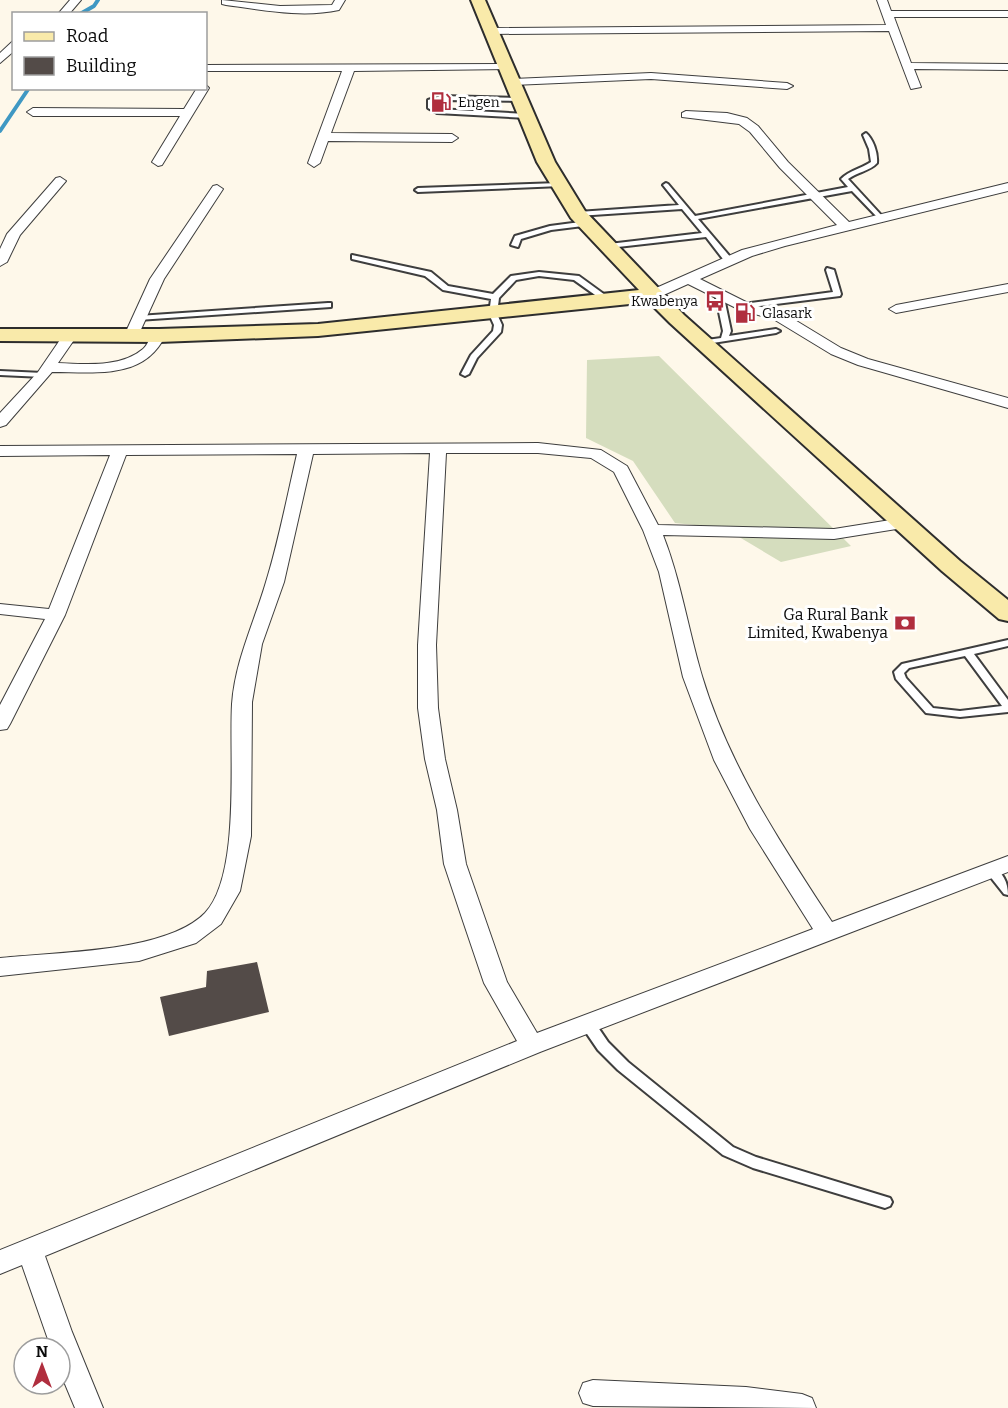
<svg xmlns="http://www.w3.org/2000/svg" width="1008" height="1408" font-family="Bitter,serif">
<rect width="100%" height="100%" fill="#fef8ea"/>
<path fill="#d5ddbe" d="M659,356l192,190 -70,16 -57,-34 -49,-5 -42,-62 -47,-23 1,-78z"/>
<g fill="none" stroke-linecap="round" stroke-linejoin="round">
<path stroke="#3f98c3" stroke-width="4" d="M80,14l14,-8 4,-6
M0,131l29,-43"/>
</g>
<path fill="#534b48" d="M257,962l12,50 -100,24 -9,-39 46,-10 1,-16z"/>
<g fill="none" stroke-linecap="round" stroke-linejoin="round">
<g stroke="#3e3e3e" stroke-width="4">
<path id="lane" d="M441,96l80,2 2,1v2l-82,-1 -8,2v4l5,3 89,5 3,2 -3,2 -90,-5 -9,-5v-8z
M866,133c7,6 12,20 11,30 -7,8 -20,9 -29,16l34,37v2h-4l-26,-27 -154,28 34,40v4h-6l-20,-26 -97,11 -4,-2 4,-2 93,-11 -20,-24 -104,7 -4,-2 4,-2 101,-7 -16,-20 3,-2 2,1 27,32 153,-29 -7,-8c9,-9 20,-10 30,-17l-2,-13 -6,-14z
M559,183l3,2 -1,1 -143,6 -3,-2 3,-2z
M588,221h3v4l-40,5 -30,9 -3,8 -7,-2 4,-9 35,-10z
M352,255l79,17 17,14 45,8 18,-18 28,-4 40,4 33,24 -7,2 -31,-22 -35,-4 -23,4 -17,18 -2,16 5,11 -1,7 -24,26 -8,16 -4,2 -4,-2 10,-19 22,-24 1,-6 -5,-11 2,-15 -48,-9 -18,-14 -73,-17z
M827,268l7,2 7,24 -1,2 -97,12 -4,-2 4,-2 90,-12 -7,-22z
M716,291l7,2 8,38 -2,5 47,-7 4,2 -4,2 -76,12v-4l21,-3 2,-7 -8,-38z
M328,303h3v4l-193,13 -4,-2 4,-2z
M0,371l43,2 4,2 -4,2 -43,-2z
M1008,640v6l-34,8 34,46v12l-48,5 -34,-4 -30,-34 -2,-7 8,-8zM965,656l37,50 -42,5 -27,-3 -27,-30 -2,-5 5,-5z
M991,866c12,5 17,17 17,29l-4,-1 -19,-24 2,-3z
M588,1019l5,1 15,22 20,20 105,85 23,10 134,41 2,4 -2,4 -5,2 -132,-40 -30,-13 -105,-85 -20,-20 -15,-22 -1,-4 1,-4z"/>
</g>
<g stroke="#3e3e3e" stroke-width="2">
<path id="street" d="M70,0h11l-12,14h-11z
M222,0l58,6 52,-1 3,-5h10l-6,10c-37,8 -76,0 -113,-5l-4,-1z
M877,0h10l4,11h117v6h-114l17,46 97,1v6l-94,-1 7,18 -10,2 -22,-58 -397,3 -5,-3 5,-3 394,-3z
M14,40v11l-14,12v-10z
M506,64l6,3 -2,2 -156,2 -23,62 121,1 6,4 -6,4 -124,-1 -8,22 -6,4 -6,-4 34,-92h-136v-6z
M651,73l136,10 6,3 -6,3 -136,-10 -138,6 -6,-3 6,-3z
M206,85l3,3 -47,77 -4,1 -6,-4 28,-46h-147l-6,-4 6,-4 151,1 13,-21h9z
M686,111l41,2 20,5 11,8 30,36 61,60 159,-39v8l-223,55 -33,10 -52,23 48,24 37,11 56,34 27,11 140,39v10l-150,-43 -27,-11 -56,-34 -37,-11 -50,-25 -31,14h-10v-6l95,-42 95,-25 -57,-57 -30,-36 -11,-8 -57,-7v-4z
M60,177l6,4 -46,54 -13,27 -7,4v-17l7,-15 49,-56z
M217,185l6,4 -59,90 -26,57 -7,4 -5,-1 -2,-3 26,-57 63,-93z
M1008,284v8l-112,21 -7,-4 7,-4z
M158,332l7,4c-21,44 -71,36 -113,36l-46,53 -6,2v-14l38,-41 26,-38 5,-1 7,4 -18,26c27,1 63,5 85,-14 5,-4 6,-11 10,-16z
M538,443l63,7 26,16 31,59 176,4 69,-11 6,1 3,4 -3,4 -75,12 -171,-4c18,46 25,94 39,141 27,90 79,168 130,246l176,-66v16l-468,180 -495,204 27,76 31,76h-28l-15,-36v-24h-9l-29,-83 -22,9v-24l517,-209 -33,-58 -20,-59 -20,-60 -7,-54 -12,-51 -7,-51v-63l12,-192 -117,1 -29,128 -22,62 -10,58 -1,134 -11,55 -19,33 -25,19 -57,18 -139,15v-18c54,-6 166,-5 205,-45 36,-38 24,-157 27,-209 3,-43 22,-81 34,-122 13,-42 21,-85 31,-128l-171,1 -61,160 -55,109 -3,5 -7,1v-25l45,-86 -45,-5v-10l49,5 61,-154 -110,1v-10zM446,453h92l53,5 23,14 29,58 16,42 24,105 31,83 36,69 63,100 -276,104 -30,-51 -41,-118 -9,-54 -12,-51 -7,-51 -2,-63z
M593,1380l153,7 56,7 10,4 4,10 -223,-2 -10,-3 -4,-10 4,-10z"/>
</g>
<g stroke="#2d2d2d" stroke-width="4">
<path id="secondary" d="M471,0h14l70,162 30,49 99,104 276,246 48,39v21l-9,-2 -57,-48 -272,-248 -21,-21 -331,34 -159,6 -159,-1v-12h159l159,-5 321,-34 -68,-72 -34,-56z"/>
</g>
<use href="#lane" fill="#fff" fill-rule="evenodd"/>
<use href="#street" fill="#fff" fill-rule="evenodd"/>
<use href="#secondary" fill="#f9eaaa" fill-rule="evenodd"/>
</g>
<defs>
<g id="fuel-bare" transform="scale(1.62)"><path d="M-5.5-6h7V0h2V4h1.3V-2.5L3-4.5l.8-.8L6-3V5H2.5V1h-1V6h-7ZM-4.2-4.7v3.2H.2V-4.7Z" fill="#b02e3e" stroke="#fff" stroke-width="2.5" paint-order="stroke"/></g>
<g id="bus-bare" transform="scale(1.62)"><path d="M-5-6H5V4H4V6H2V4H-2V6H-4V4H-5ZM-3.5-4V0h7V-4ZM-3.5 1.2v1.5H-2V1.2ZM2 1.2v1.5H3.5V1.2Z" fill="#b02e3e" stroke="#fff" stroke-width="2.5" paint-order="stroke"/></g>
<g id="bank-bare" transform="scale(1.62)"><path d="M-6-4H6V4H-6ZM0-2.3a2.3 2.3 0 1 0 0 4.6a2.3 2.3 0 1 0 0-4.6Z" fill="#b02e3e" stroke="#fff" stroke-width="2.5" paint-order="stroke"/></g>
</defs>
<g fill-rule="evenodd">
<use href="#fuel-bare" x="441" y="102"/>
<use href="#bus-bare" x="715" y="301"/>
<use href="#fuel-bare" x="745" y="313"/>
<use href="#bank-bare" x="905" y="623"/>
</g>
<g text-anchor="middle" stroke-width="6" stroke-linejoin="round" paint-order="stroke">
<g font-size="14" fill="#0b0b0b" stroke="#fff" text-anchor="start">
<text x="458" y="107">Engen</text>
<text x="698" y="306" text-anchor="end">Kwabenya</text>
<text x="762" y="318">Glasark</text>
</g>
<g font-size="16" fill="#0b0b0b" stroke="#fff" text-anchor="end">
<text x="888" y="620">Ga Rural Bank<tspan x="888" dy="18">Limited, Kwabenya</tspan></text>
</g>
</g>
<rect x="12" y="12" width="195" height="78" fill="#ffffff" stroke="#9d9d9d" stroke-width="1.5"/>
<rect x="24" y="32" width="30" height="9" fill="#f9eaaa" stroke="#9d9d9d" stroke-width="1.5"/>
<text x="66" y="42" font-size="18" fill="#0b0b0b">Road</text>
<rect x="24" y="57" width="30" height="18" fill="#534b48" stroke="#9d9d9d" stroke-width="1.5"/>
<text x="66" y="72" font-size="18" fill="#0b0b0b">Building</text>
<g transform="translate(42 1366)"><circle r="28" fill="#ffffff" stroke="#9d9d9d" stroke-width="1.5"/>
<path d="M0-4.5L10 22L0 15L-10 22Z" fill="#b02e3e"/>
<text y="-9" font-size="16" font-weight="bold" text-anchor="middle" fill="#0b0b0b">N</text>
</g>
</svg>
